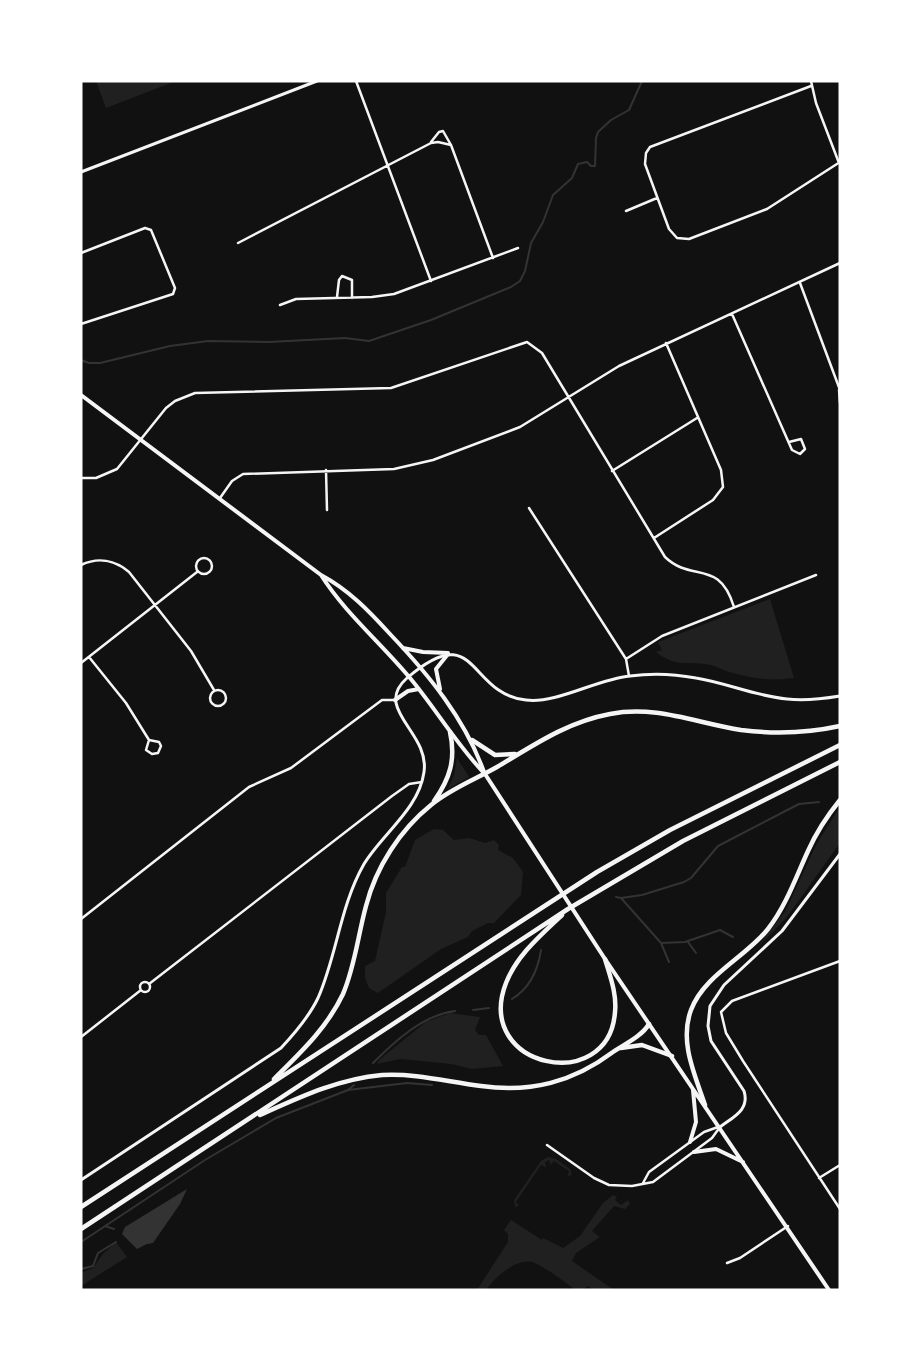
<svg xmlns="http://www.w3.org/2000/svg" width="921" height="1371" font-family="'Nunito Sans',sans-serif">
<rect width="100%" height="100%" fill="#111"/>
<path fill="#202020" d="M96,81h80l-70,27z
M770,599l24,79c-21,3 -41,1 -61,-5 -8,-2 -15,-6 -22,-8 -25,-5 -32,4 -55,-13l6,-2 -4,-8z
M457,758l12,19 -21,12 6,-14z
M839,808l1,35 -53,74 -30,31 29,-38 30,-65z
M434,829l9,1 11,10 16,-2 15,5 9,-3 5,5 -1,5 15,8 10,14 -2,23 -27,28h-6l-16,8 -4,6 -27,12 -63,44 -9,-5 -4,-10v-12l10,-5 11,-49v-19l16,-26h3l10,-27z
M450,1013l30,4 -5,13 4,5h7l17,31 -31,3 -21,-5 -51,-5 -23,5 3,-5 46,-37z
M548,1157l8,2 14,10 2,6 -4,1 1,-5 -15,-10 -3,4 -2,-5 -4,2 1,5 -5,-2 -25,37 3,4 -4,1 -1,-7 27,-39z
M613,1195l4,2 -2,3 6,5 7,-5 2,4 -5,5 -11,-3 -22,25 8,6 -24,16 -4,8 42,29h-21l-5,-4 -6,4h-6c-10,-7 -34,-25 -44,-28 -16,-4 -38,16 -46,28h-9l31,-48v-8l-4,-4 7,-10 31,20 1,-2 20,10 17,-12 23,-33z
M116,1242l11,15 -46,29v-13l12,-5 10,-14z"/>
<path fill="#333" d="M187,1189l-7,15 -27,39 -6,1 -10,5 -15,-15 3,-7z"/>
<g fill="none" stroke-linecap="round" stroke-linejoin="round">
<path stroke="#333" stroke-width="2" d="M81,360l8,3h11l70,-17 38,-5 61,1 76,-4 24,3 62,-21 80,-33 9,-6 5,-10 6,-28 12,-21 10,-27 19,-17 6,-14 9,-2 4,4h4l1,-28 2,-6 13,-12 18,-10 13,-29
M616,897l5,1 40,45 24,-1 35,-12 13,7
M621,898l21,-3 42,-13 7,-4 27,-32 81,-42 20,-2
M688,942l8,11
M661,943l8,19
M512,999c18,-11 26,-29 29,-49
M473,1010l16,-2
M373,1063c22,-22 50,-48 82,-52
M348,1090l59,-7 25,2
M105,1226l9,3
M81,1242l124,-82 71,-42 72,-28 6,-5
M81,1269l12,-3 5,-13 18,-11"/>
<path stroke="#f5f5f5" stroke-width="2.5" d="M356,81l75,200
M811,81l5,22 23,60
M811,86l-161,61 -4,6 -1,11 24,65 8,9 12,1 78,-30 73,-47
M431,142l8,-10 4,-1 8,14
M626,211l31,-13
M238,243l193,-100 7,-1 13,3 42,113
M81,253l64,-25 6,2 24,58 -2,6 -92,30
M800,283l40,107
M337,297l2,-17 3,-4 10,4v18
M280,305l16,-6 76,-2 22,-3 124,-46
M732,314l60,136 8,4 5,-5 -4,-10 -12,3
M839,390l1,13
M326,470l1,40
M612,471l85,-53
M81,478h15l21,-9 49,-61 9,-7 20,-8 196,-5 136,-46 15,11 123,204c27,26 54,1 69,50
M220,498l12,-17 11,-7 151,-5 39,-9 87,-33 99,-61 221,-103
M529,508l97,151 3,17
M654,538l59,-38 10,-13 -2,-17 -55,-127
M196 566a8 8 0 1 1 16 0a8 8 0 1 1-16 0Z
M81,565c17,-8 34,-5 48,7l62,79 23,39
M89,657l37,46 23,37 10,2 2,4 -3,7 -6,1 -6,-4 3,-10
M626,659l36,-23 154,-61
M81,663l116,-91
M210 698a8 8 0 1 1 16 0a8 8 0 1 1-16 0Z
M81,919l168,-132 42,-19 91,-68h13
M840,961l-108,40 -11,11 5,21 17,28 97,148
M140 987a5 5 0 1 1 10 0a5 5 0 1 1-10 0Z
M149,984l243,-188 17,-12 13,-2
M81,1037l60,-47
M547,1145l47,33 15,7 23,1 21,-4 59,-44 8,-11
M819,1178l21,-13
M643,1183l6,-11 55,-40 14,-5
M727,1263l13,-5 48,-32"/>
<path stroke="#f5f5f5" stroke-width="3" d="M720,1127c13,-10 30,-17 24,-36l-33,-50 -3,-15 2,-20 14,-21 58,-54 58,-77
M81,1180l200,-132c14,-15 28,-31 37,-50 19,-43 22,-92 46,-134 18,-30 55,-55 60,-92 6,-40 -52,-63 -17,-94 71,-61 60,16 119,22 31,4 71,-21 104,-24 21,-3 45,-2 66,2 31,5 59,18 91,21 18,2 35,0 53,-3"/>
<path stroke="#f5f5f5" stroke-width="3" d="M81,172l236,-91"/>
<path stroke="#f5f5f5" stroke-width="4" d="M81,395l240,180c28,15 48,36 69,59 39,41 75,85 94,138
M321,575c24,38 60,68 89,103 26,31 46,66 75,96l120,185 224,331
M403,648l20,4 25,1
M440,689l-4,-20 12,-15
M395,700l13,-9 11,-2
M690,1142l6,-20 -3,-32
M694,1152l22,-3 27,13"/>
<path stroke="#f5f5f5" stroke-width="4.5" d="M472,740l23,15 20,-1
M434,801c16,-22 22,-42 16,-69
M562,915c-21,20 -45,40 -56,68 -33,85 103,113 109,29 2,-18 -5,-36 -10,-53
M621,1048l21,-3 30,11
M274,1079c26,-26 53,-51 69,-85 12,-28 15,-59 23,-88 10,-39 34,-76 65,-101 19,-16 45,-26 66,-38 37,-22 70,-45 113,-53 46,-9 86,9 131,16 33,4 67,3 99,-4
M705,1105c-10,-30 -26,-63 -14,-95 13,-35 55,-53 77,-81 18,-23 28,-52 40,-78 8,-18 19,-35 32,-51
M260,1115c40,-18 78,-36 122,-40 34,-2 66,7 99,11 50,7 92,-4 132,-34 12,-8 29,-16 36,-28
M81,1207l516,-335 73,-42 170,-85
M81,1229l487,-320 115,-68 157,-79"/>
</g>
<rect width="921" height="1371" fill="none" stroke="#ffffff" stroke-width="165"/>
</svg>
